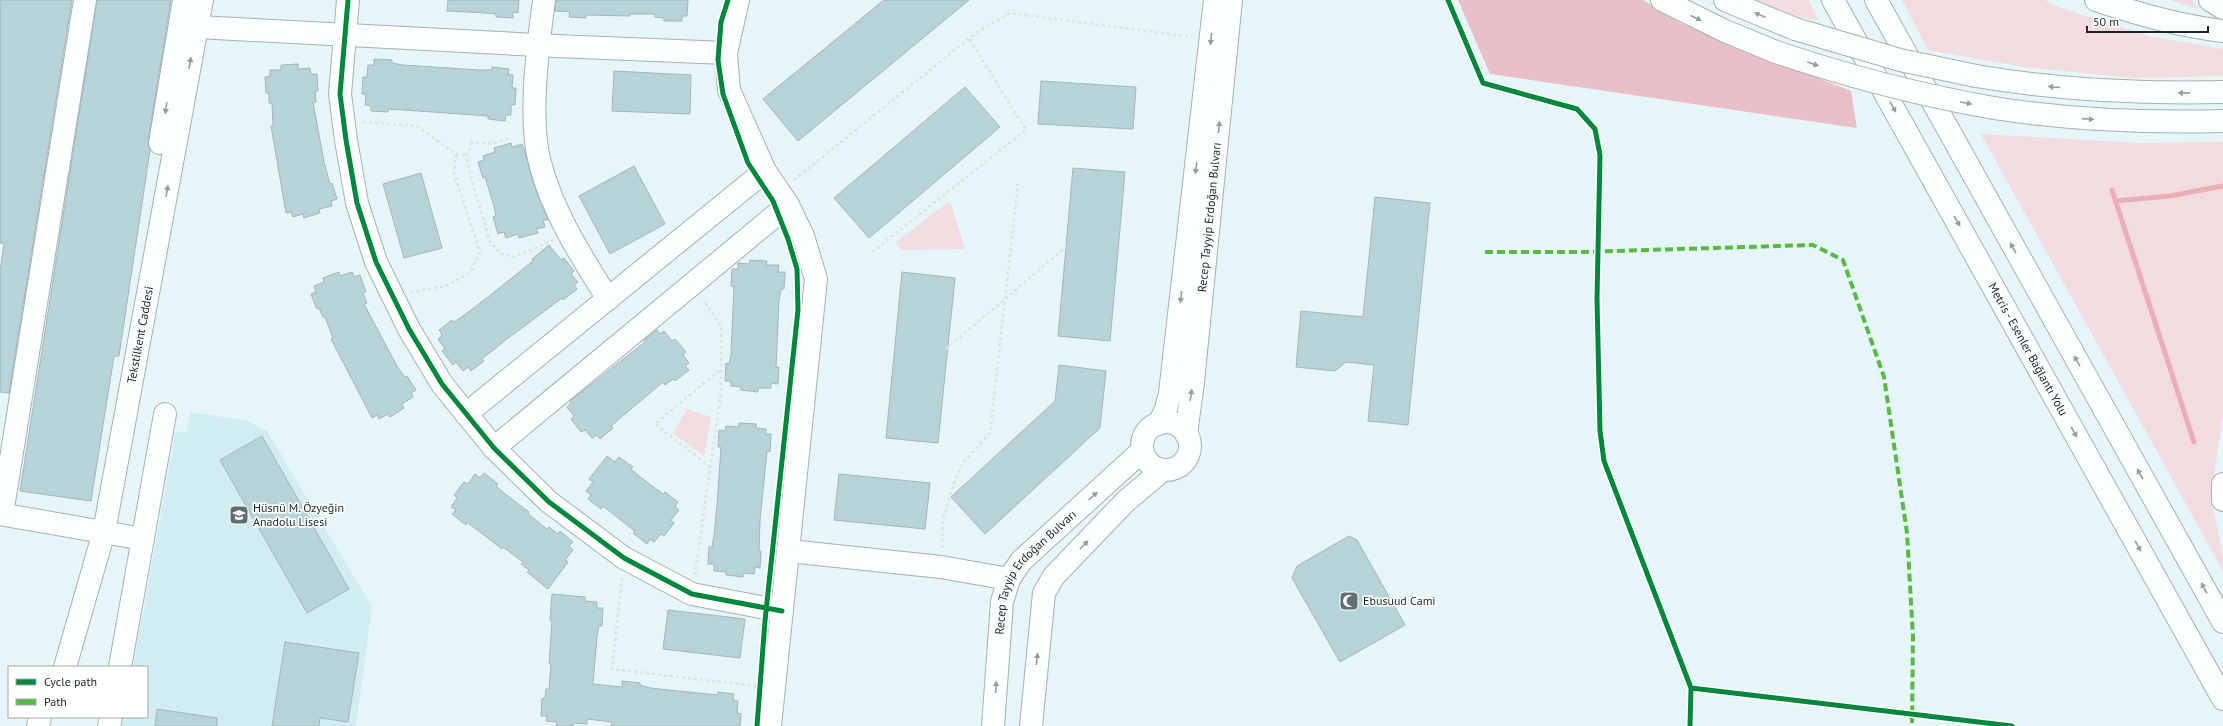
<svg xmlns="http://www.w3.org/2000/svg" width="2223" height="726" font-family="'PT Sans',sans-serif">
<rect width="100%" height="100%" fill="#e6f5f7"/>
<path fill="#d1edf1" d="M191,412l57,9 19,10 105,176 -16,119h-234l2,-9h23v-50h-14l43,-236 10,2z"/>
<path fill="#f2dce0" d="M1756,0h53l9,20 -25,-4z
M1902,0h143l10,6 94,30 74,13v27l-92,2 -107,-11 -96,-17z
M2170,0h22l6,9z
M1981,134l159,9 83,-1v273l-12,81 12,62v13z
M950,201l15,48 -65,1 -4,-8z
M687,409l24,8 -7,39 -31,-23z"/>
<path fill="#eac0c8" d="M1458,0h185l37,23 171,68 6,37 -367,-54z"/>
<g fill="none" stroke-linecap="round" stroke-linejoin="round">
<path stroke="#e9afb8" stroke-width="5" d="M2112,190l82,252
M2115,201l55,-5 53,-10"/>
</g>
<path fill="#b6d3d8" stroke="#a8b4b6" d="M0,0h72l-63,393 -9,-1v-120l4,-29h-4z
M97,0h74l-23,141 2,9 -31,206h-5l-23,145 -71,-10z
M448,0h71l-1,13 -5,-1v6l-17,-1v-3l-10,-1 -39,-2z
M556,0h132l-1,16h-5v5h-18v-3l-9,-1v-3h-25v2l-44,-1v3l-17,-1 1,-5 -15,-1z
M884,0h85l-171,141 -35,-42z
M374,59l18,1v3l10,2 78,5h12v-3l17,2 -1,5 5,1 -1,13h4l-1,17h-4v10h-5l-1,6 -17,-2v-3l-41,-3 -59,-4v3l-17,-1v-5l-6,-1 1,-11h-4l1,-17h4l1,-12h6z
M298,64v5l12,-1 1,6h6l1,17h-3l1,11h-3l11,60 6,22 2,-1 5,16 -6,2 1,5 -13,3 1,4 -16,5 -1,-4 -10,3 -2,-5 -5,1 -15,-87h2l-1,-23h-3v-10h-3l-1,-16 5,-1v-6h11v-5z
M614,71l77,4 -1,39 -78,-3z
M1041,81l95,6 -3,42 -95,-5z
M965,87l35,40 -131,111 -35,-40z
M511,143l1,4 10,-3 2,5 10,36 14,34 -5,2 2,6 -9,2 2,4 -19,5 -1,-4 -12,4 -2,-6 -6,2 -5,-17 3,-1 -2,-10 -9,-29 -2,1 -5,-16 6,-2 -1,-4 12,-4 -1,-4z
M634,166l31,58 -55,30 -31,-58z
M1073,168l52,4 -15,169 -52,-5z
M421,173l21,75 -38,10 -21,-74z
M1375,197l55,6 -22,222 -40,-4 6,-56 -28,-3 -11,9 -39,-4 5,-56 62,6z
M549,245l12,15 3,-2 10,13 -3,3 7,8 -4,3 3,4 -14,11 -1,-2 -55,41 -25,20 2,2 -13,10 -3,-4 -5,4 -7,-9 -3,3 -11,-14 3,-2 -7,-10 4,-4 -3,-5 13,-10 2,2 9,-6 25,-19 45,-36 -1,-2z
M750,260l17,1 -1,4h13l-1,7h7l-1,17h-3l-2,11 -3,67h3l-1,17 -7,-1v5h-13v4l-17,-2v-3l-10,-1v-5h-6l1,-18 3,1 2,-10 3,-68h-3l1,-17h6v-6l11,1z
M339,272l1,4 12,-4 2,5 6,-2 6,17 -3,1 4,10 -3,1 34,64 7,9 2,-1 9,14 -5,3 2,4 -11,7 2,4 -14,9 -2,-3 -9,5 -2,-4 -5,3 -41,-79 2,-1 -8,-21h-2l-4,-9 -2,1 -6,-15 5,-2 -2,-6 10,-4 -1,-4z
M902,272l53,6 -17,165 -52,-5z
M657,330l3,4 4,-3 8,10 3,-2 11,13 -3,3 6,8 -4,3 4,4 -14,11 -2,-2 -8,6 -2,-3 -52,44 2,2 -13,11 -3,-4 -5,3 -7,-8 -4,2 -10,-13 3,-3 -7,-9 4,-4 -1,-2 75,-59 -1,-2z
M1059,365l47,6 -6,57 -115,106 -34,-37 104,-96z
M739,423l17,1v4l10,1v5h5l-1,18 -3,-1 -1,10 -6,59 -1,31h2l-1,17 -5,-1 -1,7 -11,-1v4l-17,-2v-3l-12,-1v-7h-6l1,-17h3l2,-11 3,-31 4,-58h-3l1,-17 6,1 1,-5 13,1z
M262,436l87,153 -42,24 -87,-153z
M607,456l8,6 4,-5 14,10 -2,2 8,7 24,18 2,-2 13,10 -3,5 4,3 -8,10 3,3 -10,13 -3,-2 -7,8 -4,-3 -3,5 -14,-11 2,-2 -8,-6 -24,-19 -2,3 -13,-10 3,-4 -5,-4 7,-9 -4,-3z
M484,473l14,11 -2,2 8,7 25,19 -1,2 19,15 2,-2 9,7 2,-3 13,11 -4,4 4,4 -8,10 3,2 -20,27 -21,-17 2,-2 -8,-6 2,-2 -20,-15 -1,2 -35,-27 -1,3 -14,-11 4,-4 -5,-3 6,-9 -3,-3 10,-13 4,2 7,-10 5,4z
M839,474l91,9 -5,46 -91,-9z
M1349,536l8,4 48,85 -65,37 -48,-84 5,-12z
M552,594l33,3v4l12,1v6h6l-1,18h-3l-2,10 -4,48 29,3v-6l18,2v2l10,3 67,7 1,-3 16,2 -1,6 5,1 -1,12 4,1 -1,12h-129l1,-4 -25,-3v5l-13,-1 -1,3h-17l1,-4 -11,-1 1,-5h-6l1,-18 3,1 1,-10h3l2,-25h-2l3,-43h-2z
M668,610l77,9 -5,39 -77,-9z
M285,642l74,11 -11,69 -28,-4 -1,8h-47z
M157,709l60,9v8h-62z"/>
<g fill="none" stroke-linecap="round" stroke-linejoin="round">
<g stroke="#a5b1b2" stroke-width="24">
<g id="minor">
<path d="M348,0l-8,94 6,46 11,63 19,59 33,67 33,55 52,64 55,54 75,56 68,36 90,17"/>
<path d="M544,0c-6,46 -16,119 -4,163 13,50 41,93 68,136"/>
<path d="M738,0l-12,53 3,37 36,81 23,34 15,31 13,43 -46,447"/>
<path d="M2210,0l13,8"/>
<path d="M197,27l359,19 170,7"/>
<path d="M160,143l24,-143"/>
<path d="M466,414l299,-243"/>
<circle cx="1166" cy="446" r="24"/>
<path d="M1159,424l7,-15 4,-16 45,-393"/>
<path id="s1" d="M1186,434l7,-52 38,-382"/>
<path d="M494,448l294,-243"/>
<path d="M0,514l143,25"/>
<path d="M2,514l83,-514"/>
<path d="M789,551l152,16 68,12"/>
<path id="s2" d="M65,667l39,-135 98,-532"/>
<path d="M120,667l45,-253"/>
<path d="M38,726l2,-9"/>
<path d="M109,726l2,-9"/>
<path id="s3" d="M993,726l9,-124 7,-23 12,-18 121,-110"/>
<path d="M1031,726l13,-133 10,-17 72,-75 37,-31"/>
</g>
</g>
<g stroke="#a5b1b2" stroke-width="24">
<g id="highway">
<path d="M1662,0l63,31 51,21"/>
<path d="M1725,0l70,29"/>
<path id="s4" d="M1833,0l390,699"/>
<path d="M1876,0l347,622"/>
<path d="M2096,0c42,14 83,26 127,31"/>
<path d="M1976,76c82,14 164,18 247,16"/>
<path d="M1994,108c76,12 152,15 229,13"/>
<path d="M2223,484v16"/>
</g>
</g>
<path stroke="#dee2e3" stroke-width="2.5" stroke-dasharray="3 3" stroke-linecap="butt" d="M363,122l54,4 39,28 -2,19 26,79 -10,21 -24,13 -35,6
M508,138l-12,5h-24l-5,12 2,15 21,72 11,12 14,3 38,-17
M456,154l11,1
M794,180l183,-148 33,-19 182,24
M872,252l154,-122 -57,-92
M946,349l120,-102
M710,467l-55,-43 66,-55
M942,548l1,-28 11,-37 8,-19 28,-31 28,-249
M695,575l26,-184v-65l-18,-26
M622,578l-10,91 144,17"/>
<use href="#minor" stroke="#fbfefe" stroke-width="22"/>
<use href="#highway" stroke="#fbfefe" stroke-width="22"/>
<g stroke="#a5b1b2" stroke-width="24" stroke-linecap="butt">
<path id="highway-bridge" d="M1795,29l105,31 76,16
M1776,52c71,24 143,43 218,56"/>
</g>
<use href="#highway-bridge" stroke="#fbfefe" stroke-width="22"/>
<path stroke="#58b947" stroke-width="4" stroke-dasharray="8 4" stroke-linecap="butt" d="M1485,252h95l233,-7 30,15 41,117 23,156 6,104 -1,86"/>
<g stroke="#fff" stroke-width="8">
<path id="cycleway" d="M348,0l-8,94 6,46 11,63 19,59 33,67 33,55 52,64 55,54 75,56 68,36 90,17
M728,0l-7,22 -3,38 5,34 25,69 25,38 15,38 9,30 1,41 -33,311 -8,105
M1448,0l35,83 94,26 18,20 5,26 -3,144 3,132 4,30 87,227 -1,38
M1691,688l321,38"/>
</g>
<use href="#cycleway" stroke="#00873e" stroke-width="5"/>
</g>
<defs><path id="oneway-solid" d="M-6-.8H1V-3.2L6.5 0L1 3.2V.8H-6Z"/></defs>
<g fill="#969d9d">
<use href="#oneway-solid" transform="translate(1760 15) rotate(-158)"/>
<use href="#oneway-solid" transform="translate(1696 18) rotate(25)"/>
<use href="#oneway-solid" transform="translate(1211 39) rotate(96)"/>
<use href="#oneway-solid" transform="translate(190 63) rotate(-80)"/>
<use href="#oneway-solid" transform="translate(1813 64) rotate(19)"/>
<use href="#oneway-solid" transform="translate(2054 87) rotate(-176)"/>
<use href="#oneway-solid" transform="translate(2184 93) rotate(179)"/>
<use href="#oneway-solid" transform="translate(1966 103) rotate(10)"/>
<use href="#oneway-solid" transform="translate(1893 107) rotate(61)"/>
<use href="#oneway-solid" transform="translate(166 108) rotate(99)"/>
<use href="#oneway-solid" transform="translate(2088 119) rotate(4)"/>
<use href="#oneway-solid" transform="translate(1219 127) rotate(-84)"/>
<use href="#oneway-solid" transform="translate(1196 168) rotate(97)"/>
<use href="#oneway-solid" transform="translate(167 191) rotate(-80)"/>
<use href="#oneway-solid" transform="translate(1957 221) rotate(60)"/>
<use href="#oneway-solid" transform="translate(2013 248) rotate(-119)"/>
<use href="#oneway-solid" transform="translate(1181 297) rotate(97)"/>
<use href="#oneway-solid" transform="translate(2077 361) rotate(-119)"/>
<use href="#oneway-solid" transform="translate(1191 395) rotate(-82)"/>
<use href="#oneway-solid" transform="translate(2074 432) rotate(61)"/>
<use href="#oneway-solid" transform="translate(2140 474) rotate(-119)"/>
<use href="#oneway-solid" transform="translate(1093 496) rotate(-42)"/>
<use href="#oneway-solid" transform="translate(1084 545) rotate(-46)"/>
<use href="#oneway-solid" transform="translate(2138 546) rotate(61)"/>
<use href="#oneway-solid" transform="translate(2204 588) rotate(-119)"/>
<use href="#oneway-solid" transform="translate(1037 659) rotate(-84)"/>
<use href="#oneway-solid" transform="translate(996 687) rotate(-86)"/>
</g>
<defs>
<g id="school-square" transform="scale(1)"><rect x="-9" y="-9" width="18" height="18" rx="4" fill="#626e70" stroke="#fff"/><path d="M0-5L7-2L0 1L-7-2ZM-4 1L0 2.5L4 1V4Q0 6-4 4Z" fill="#fff"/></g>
<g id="mosque-square" transform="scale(1)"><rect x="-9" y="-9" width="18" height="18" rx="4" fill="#626e70" stroke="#fff"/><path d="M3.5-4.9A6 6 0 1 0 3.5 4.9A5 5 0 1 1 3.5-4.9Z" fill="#fff"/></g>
</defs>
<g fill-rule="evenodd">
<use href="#school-square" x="239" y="515"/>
<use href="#mosque-square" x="1349" y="601"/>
</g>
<g text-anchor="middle" stroke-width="3.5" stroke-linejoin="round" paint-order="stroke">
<g font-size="12" fill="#1b2627" stroke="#fff">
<text dy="4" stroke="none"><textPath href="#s1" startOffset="218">Recep Tayyip Erdoğan Bulvarı</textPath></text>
<text dy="4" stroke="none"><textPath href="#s2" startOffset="341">Tekstilkent Caddesi</textPath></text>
<text dy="4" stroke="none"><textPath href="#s4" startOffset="400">Metris - Esenler Bağlantı Yolu</textPath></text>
<text dy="4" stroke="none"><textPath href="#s3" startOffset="167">Recep Tayyip Erdoğan Bulvarı</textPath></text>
</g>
<g font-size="12" fill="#1b2627" stroke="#fff" text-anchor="start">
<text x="253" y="512">Hüsnü M. Özyeğin<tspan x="253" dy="14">Anadolu Lisesi</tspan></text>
<text x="1363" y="605">Ebusuud Cami</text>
</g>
</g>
<rect x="8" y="666" width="140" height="52" fill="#ffffff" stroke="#a4a8a9"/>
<rect x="16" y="679" width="20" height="6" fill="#00873e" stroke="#a4a8a9"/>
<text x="44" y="686" font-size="12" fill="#1b2627">Cycle path</text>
<rect x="16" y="699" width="20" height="6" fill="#58b947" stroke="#a4a8a9"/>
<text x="44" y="706" font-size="12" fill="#1b2627">Path</text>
<path d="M2087 26v6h121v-6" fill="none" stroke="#1b2627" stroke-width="2"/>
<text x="2093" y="26" font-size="12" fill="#1b2627" stroke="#ffffff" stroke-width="3" paint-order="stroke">50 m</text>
</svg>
